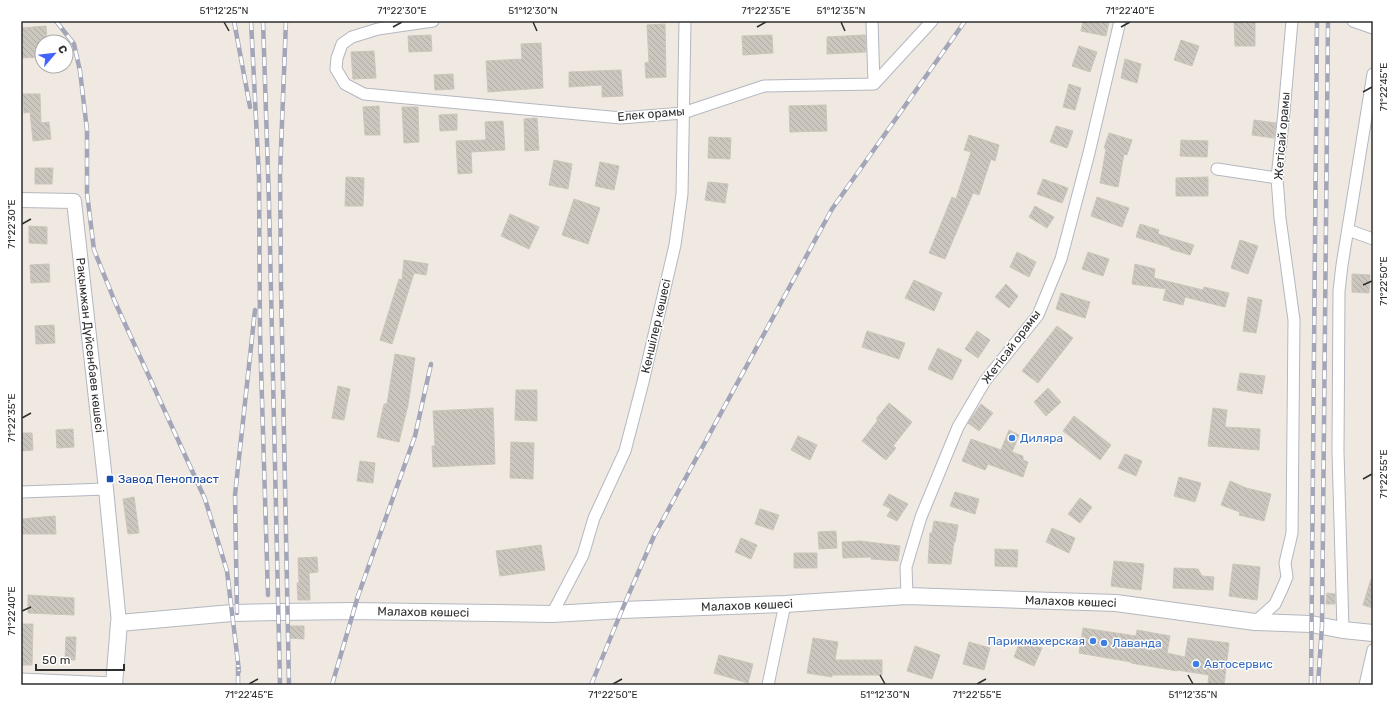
<svg xmlns="http://www.w3.org/2000/svg" width="1394" height="706" font-family="Rubik,sans-serif">
<defs>
<pattern id="building-back-hatch" width="6" height="6" patternUnits="userSpaceOnUse"><rect width="6" height="6" fill="#cbc7bf"/><path d="M-1 5l2 2M0 0l6 6M5-1l2 2" fill="none" stroke="#afaba4"/></pattern>
</defs>
<rect width="100%" height="100%" fill="#efe9e1"/>
<path fill="url(#building-back-hatch)" stroke="#cbc5ba" d="M1083,21h26l-3,15 -25,-5z
M1234,21h21v25h-20z
M665,24l1,53 -20,1 -1,-15 4,-1 -2,-37z
M46,26l1,16h-5v15l-21,1v-30z
M431,35l1,16 -23,1 -1,-16z
M772,35l1,18 -30,2 -1,-19z
M865,35l1,17 -39,2v-17z
M1181,40l18,6 -7,20 -18,-6z
M541,43l2,45 -55,4 -2,-31 36,-2 -1,-15z
M1079,46l18,6 -7,20 -18,-6z
M374,51l2,27 -23,1 -2,-27z
M1125,59l16,5 -4,19 -16,-5z
M621,70l2,26 -21,1v-12l-33,2v-15z
M453,74l1,15 -19,1 -1,-15z
M1069,84l12,4 -6,22 -12,-3z
M23,94h17l1,29 8,-1 2,17 -18,2 -3,-29 -6,1z
M826,105l1,26 -37,1 -1,-26z
M379,106l1,29h-15l-2,-28z
M402,107h16l1,35 -15,1z
M457,114v16l-17,1 -1,-16z
M537,118l2,32 -14,1 -1,-32z
M1254,120l22,3 -2,15 -22,-3z
M503,121l2,29 -34,2 1,21 -14,1 -2,-33 30,-1 -1,-18z
M1056,126l17,5 -6,17 -17,-6z
M1109,133l23,7 -5,15 -3,-1 -6,33 -18,-4 6,-34 -2,-1z
M969,135l30,10 -4,16 -4,-2 -12,36 -6,-2 -28,66 -16,-6 23,-56 4,2 15,-47 -7,-2z
M709,137l22,1 -1,21 -22,-1z
M1181,140l27,1 -1,16 -27,-1z
M554,160l18,4 -4,25 -19,-4z
M600,162l19,4 -5,24 -19,-4z
M35,168h18l-1,16h-17z
M346,177l18,1 -1,28h-18z
M1208,177v19h-32v-18z
M1043,179l25,9 -6,15 -25,-9z
M708,182l20,2 -3,19 -20,-3z
M1097,197l32,11 -7,19 -31,-11z
M574,199l26,9 -12,36 -26,-9z
M1035,206l19,11 -7,11 -18,-11z
M510,214l29,13 -10,22 -28,-13z
M1140,224l19,6 -1,4 36,11 -4,10 -20,-6 1,-1 -35,-11z
M29,226l18,1v17l-18,-1z
M1240,240l18,6 -10,28 -17,-6z
M1017,252l19,10 -7,15 -19,-10z
M1088,252l21,7 -6,17 -21,-7z
M404,260l24,4 -2,11 -12,-2 -22,71 -12,-4 19,-61 3,1z
M49,264l1,18 -19,1 -1,-18z
M1135,264l20,5 -1,9 49,12 1,-3 25,6 -4,14 -40,-10 -2,8 -20,-5 3,-11 -34,-5z
M1352,274l18,1 -1,18 -17,-1z
M914,280l28,13 -8,18 -29,-13z
M1006,284l12,12 -9,12 -14,-11z
M1061,293l29,9 -5,16 -29,-9z
M1248,297l14,3 -6,33 -13,-2z
M54,325l1,18 -19,1 -1,-18z
M1057,326l16,12 -35,45 -16,-12z
M867,331l38,12 -6,16 -37,-12z
M977,331l13,9 -12,18 -13,-9z
M938,348l24,12 -10,20 -24,-11z
M395,354l20,4 -7,47 -9,37 -22,-5 7,-33h3z
M1240,373l25,3 -3,18 -25,-4z
M338,386l12,3 -6,31 -12,-2z
M1048,388l13,14 -15,14 -12,-14z
M516,390h21v31l-22,-1z
M889,403l23,19 -19,24 3,2 -10,12 -24,-19 16,-21 -2,-1z
M981,404l12,9 -14,18 -11,-8z
M493,408l2,56 -62,3 -1,-21h3l-2,-35z
M1213,408l14,2 -2,17 35,2 -1,21 -51,-4z
M1074,416l37,29 -11,15 -37,-29z
M73,429l1,18 -17,1 -1,-18z
M1009,430l10,5 -7,17 11,4v4l5,2 -5,15 -35,-13 -3,6 -23,-9 9,-22 30,11z
M21,433h11l1,17 -12,1z
M798,436l19,9 -7,15 -19,-10z
M511,442l23,1 -1,36 -23,-1z
M1125,454l17,7 -6,15 -18,-8z
M360,461l15,2 -2,20 -16,-2z
M1179,477l22,6 -6,19 -21,-6z
M1230,481l16,7 25,6 -7,27 -25,-6 1,-3 -19,-7z
M955,492l24,7 -4,15 -25,-8z
M889,494l19,10 -11,17 -10,-5 4,-7 -8,-4z
M134,497l5,36 -11,1 -5,-35z
M1080,498l12,9 -12,16 -12,-9z
M760,509l19,6 -6,15 -18,-6z
M55,516l1,18h-35v-15z
M934,521l24,4 -3,17h-1l-3,22 -23,-1 2,-30h2z
M1052,528l23,10 -6,15 -23,-11z
M836,531l1,17 -18,1 -1,-17z
M741,538l16,7 -6,14 -16,-7z
M860,541l40,5 -2,15 -27,-2v-2l-28,1 -1,-16z
M541,545l4,25 -45,6 -4,-25z
M995,549l23,1 -1,17 -22,-1z
M794,553h23v15h-23z
M317,557l1,15 -9,1 1,27h-12l-1,-17h2l-1,-25z
M1114,561l30,3 -3,26 -30,-4z
M1233,564l27,3 -3,33 -28,-4z
M1174,568l24,1 4,7 12,1 -1,13 -40,-2z
M1371,579h2v29l-10,-3z
M1327,593l8,1v10h-9z
M28,595l46,3v17l-46,-2z
M21,624h12l-1,41h-11z
M288,626h16v13l-16,-1z
M1083,628l53,8 1,-6 33,6 -3,17 18,4 3,-19 41,5 -5,42 -16,-2 1,-8 -32,-5v1l-46,-8v-1l-52,-9z
M66,637h10l-1,23h-10z
M813,638l25,4 -3,18h47v15h-50v2l-25,-4z
M1021,639l21,9 -8,18 -20,-9z
M969,642l21,6 -6,22 -21,-6z
M915,646l25,9 -8,24 -25,-8z
M719,655l34,9 -5,19 -34,-10z"/>
<g fill="none" stroke-linecap="round" stroke-linejoin="round">
<g stroke="#b4b7c1" stroke-width="13">
<path id="minor" d="M433,21l-55,8 -26,8 -10,7 -5,14 -1,11 9,15 19,10 257,24 62,-5 81,-27 110,-2 58,-63
M872,21l2,63
M1353,21l20,7
M1217,169l60,9
M1348,230l25,9
M21,492l85,-3
M907,596l-1,-29 15,-50 37,-90 27,-46 53,-66 23,-56 28,-106 31,-132
M552,614l31,-59 11,-37 31,-67 18,-69 32,-137 7,-51 3,-173
M1255,622l20,-18 7,-15 5,-12 -2,-14 7,-30 2,-213 -14,-102 -3,-40 7,-66 8,-91
M1343,630l-5,-179 1,-160 3,-26 31,-191
M21,679l93,4
M768,685l17,-81
M1365,685l8,-35"/>
</g>
<g stroke="#b4b7c1" stroke-width="16">
<g id="tertiary">
<path id="s1" d="M21,200l53,1 32,288 13,134"/>
</g>
</g>
<g stroke="#b4b7c1" stroke-width="18">
<g id="secondary">
<path id="s2" d="M114,685l5,-62 113,-10 46,-1 75,-1 199,3 70,-4 163,-6 122,-8 209,7 139,19 56,2 32,6 30,3"/>
</g>
</g>
<use href="#minor" stroke="#fff" stroke-width="11"/>
<use href="#tertiary" stroke="#fff" stroke-width="14"/>
<use href="#secondary" stroke="#fff" stroke-width="16"/>
<g stroke="#a3a6b8" stroke-width="4.5">
<path id="rail" d="M56,21l18,23 6,27 7,59v63l7,57 21,52 90,197 22,72 12,100
M234,21l16,86
M251,21l8,156 1,157 8,261
M263,21l6,182 11,482
M286,21l-6,153 1,111 8,400
M237,613l-2,-118 20,-185
M238,685v-20
M332,685l26,-89 57,-160 16,-72
M591,685l31,-75 32,-74 178,-327 133,-188
M1311,685l6,-664
M1318,685l4,-59 6,-605"/>
</g>
<use href="#rail" stroke="#fff" stroke-width="3" stroke-dasharray="9" stroke-linecap="butt"/>
</g>
<path fill="none" stroke="#2e2e2e" stroke-width="1.5" d="M224,22l5,9M533,22l4,9M841,22l4,9M393,27l9,-5M757,27l9,-5M1121,27l9,-5M1363,92l9,-5M22,224l9,-5M1363,285l9,-4M22,418l9,-5M1363,479l9,-5M22,611l9,-4M880,675l5,9M1188,675l5,9M249,684l9,-5M613,684l9,-5M977,684l9,-5"/>
<g fill="#3f7fe0" stroke="#fff" stroke-width="1.5">
<circle cx="1012" cy="438" r="4"/>
<circle cx="1093" cy="641" r="4"/>
<circle cx="1104" cy="643" r="4"/>
<circle cx="1196" cy="664" r="4"/>
</g>
<rect fill="#1a4fb4" stroke="#fff" stroke-width="1.5" x="106" y="475" width="8" height="8" rx="2"/>
<g text-anchor="middle" stroke-width="3" stroke-linejoin="round" paint-order="stroke">
<g font-size="12" fill="#2e2e2e" stroke="#fff">
<text transform="translate(651 114) rotate(-5)" y="4">Елек орамы</text>
<text transform="translate(1282 136) rotate(-85)" y="4">Жетісай орамы</text>
<text transform="translate(656 326) rotate(-77)" y="4">Кеншілер көшесі</text>
<text dy="4" stroke="none"><textPath href="#s1" startOffset="198">Рақымжан Дүйсенбаев көшесі</textPath></text>
<text transform="translate(1011 347) rotate(-53)" y="4">Жетісай орамы</text>
<text dy="4" stroke="none"><textPath href="#s2" startOffset="1015">Малахов көшесі</textPath></text>
<text dy="4" stroke="none"><textPath href="#s2" startOffset="691">Малахов көшесі</textPath></text>
<text dy="4" stroke="none"><textPath href="#s2" startOffset="367">Малахов көшесі</textPath></text>
</g>
<g font-size="12" fill="#366cbe" stroke="#fff" text-anchor="start">
<text x="1020" y="442">Диляра</text>
<text x="1085" y="645" text-anchor="end">Парикмахерская</text>
<text x="1112" y="647">Лаванда</text>
<text x="1204" y="668">Автосервис</text>
</g>
<g font-size="12" fill="#164399" stroke="#fff" text-anchor="start">
<text x="118" y="483">Завод Пенопласт</text>
</g>
</g>
<rect width="1394" height="706" fill="none" stroke="#ffffff" stroke-width="44"/>
<g transform="translate(54 54) rotate(62)"><circle r="19" fill="#ffffff" stroke="#ababab"/>
<path d="M0-3L7 15L0 10L-7 15Z" fill="#4264fb"/>
<text y="-6" font-size="11" font-weight="bold" text-anchor="middle" fill="#2e2e2e">С</text>
</g>
<path d="M36 664v6h88v-6" fill="none" stroke="#2e2e2e" stroke-width="2"/>
<text x="42" y="664" font-size="12" fill="#2e2e2e" stroke="#ffffff" stroke-width="3" paint-order="stroke">50 m</text>
<rect x="22" y="22" width="1350" height="662" fill="none" stroke="#2e2e2e" stroke-width="1.5"/>
<g font-size="10" text-anchor="middle" fill="#2e2e2e">
<text x="224" y="14">51°12'25"N</text>
<text x="402" y="14">71°22'30"E</text>
<text x="533" y="14">51°12'30"N</text>
<text x="766" y="14">71°22'35"E</text>
<text x="841" y="14">51°12'35"N</text>
<text x="1130" y="14">71°22'40"E</text>
<text transform="translate(1383 87) rotate(-90)" y="4">71°22'45"E</text>
<text transform="translate(11 224) rotate(-90)" y="4">71°22'30"E</text>
<text transform="translate(1383 281) rotate(-90)" y="4">71°22'50"E</text>
<text transform="translate(11 418) rotate(-90)" y="4">71°22'35"E</text>
<text transform="translate(1383 474) rotate(-90)" y="4">71°22'55"E</text>
<text transform="translate(11 611) rotate(-90)" y="4">71°22'40"E</text>
<text x="249" y="698">71°22'45"E</text>
<text x="613" y="698">71°22'50"E</text>
<text x="885" y="698">51°12'30"N</text>
<text x="977" y="698">71°22'55"E</text>
<text x="1193" y="698">51°12'35"N</text>
</g>
</svg>
